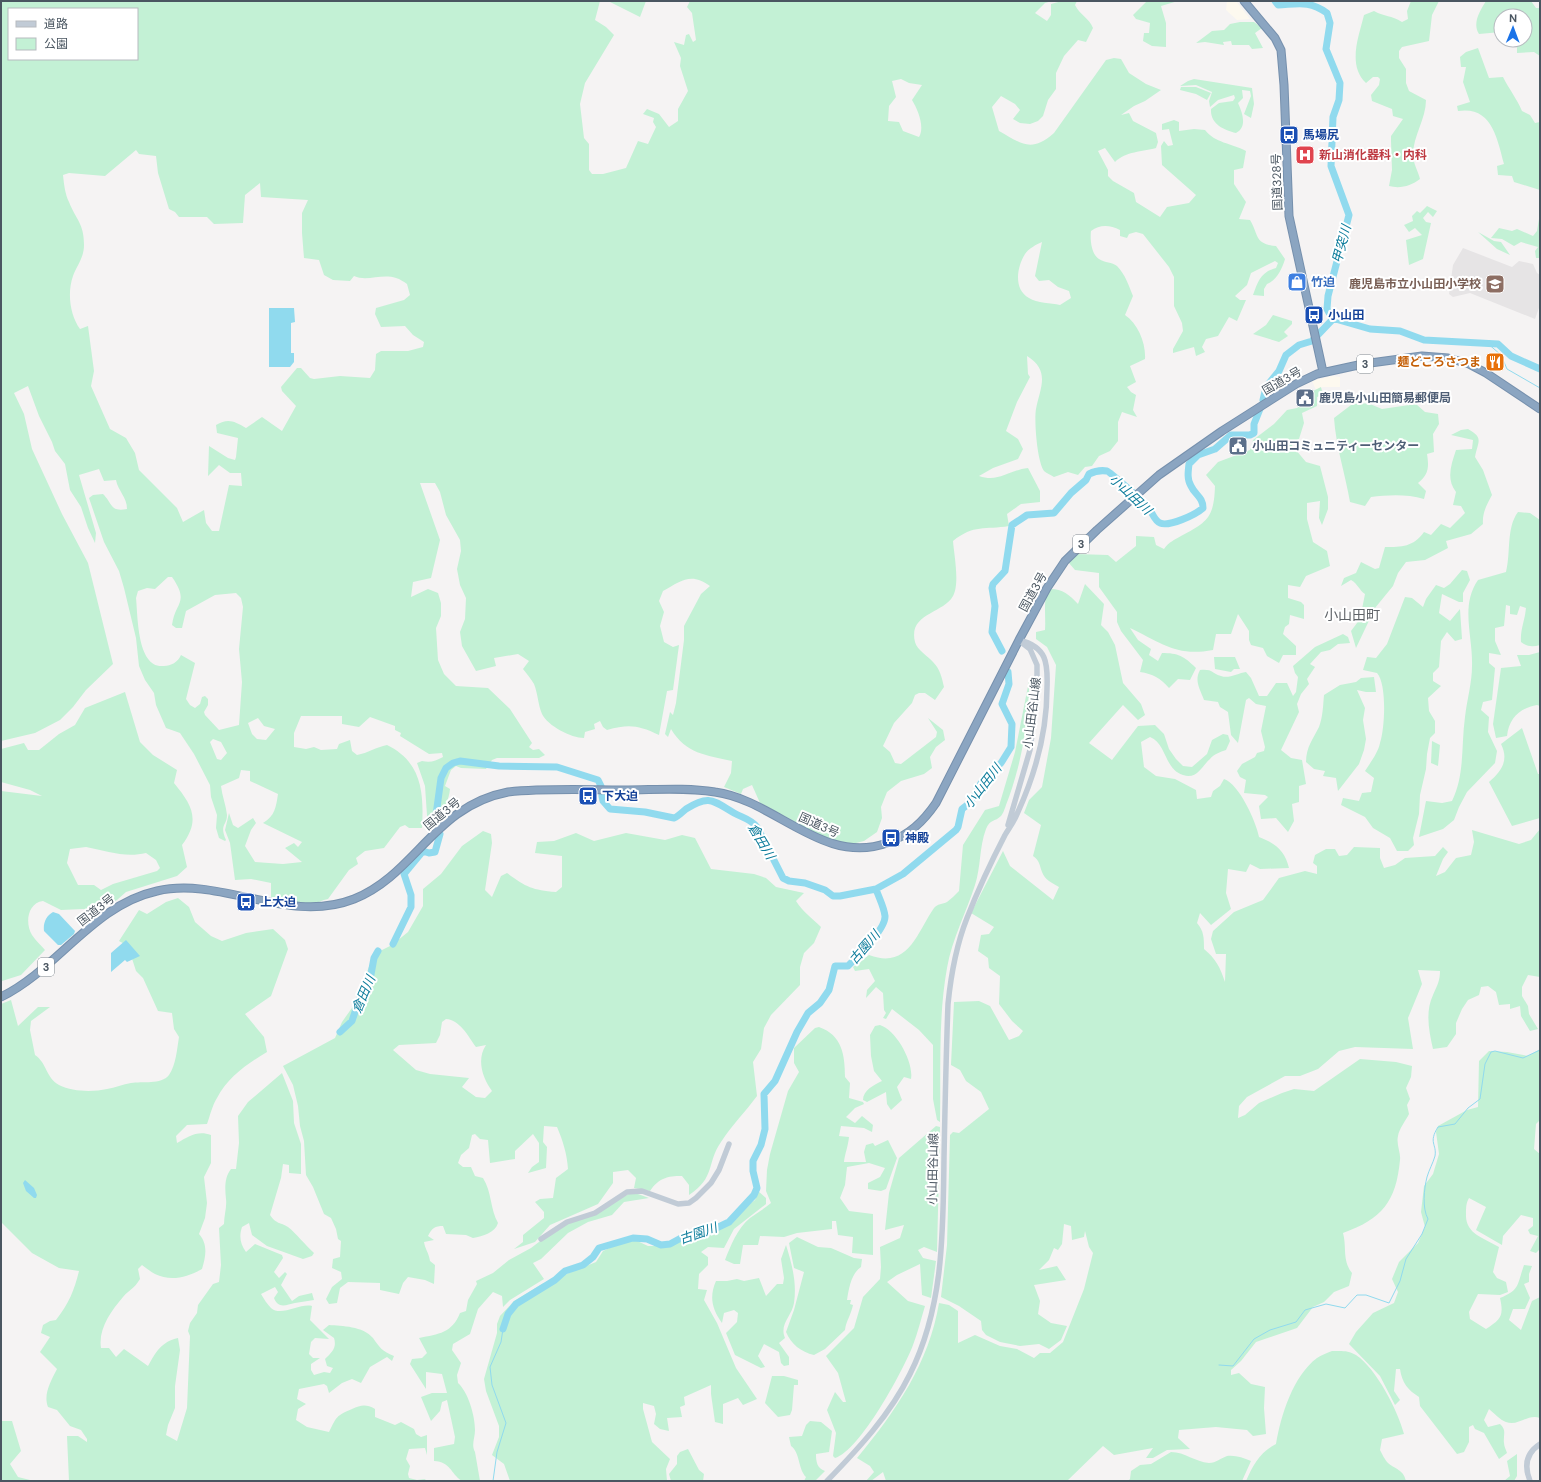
<svg xmlns="http://www.w3.org/2000/svg" width="1541" height="1482" font-family="'DM Sans','Noto Sans JP',sans-serif">
<rect width="100%" height="100%" fill="#f5f3f3"/>
<path fill="#fdf9ef" d="M1227,1h9l14,18 -13,1 -11,-10z
M1332,376l8,1v10h-17l-7,3 -4,-9z"/>
<path fill="#e6e4e5" d="M1463,248l49,19 7,-6 14,3 4,9 3,2v30l-5,14 -65,-26 -17,4 -4,-3 4,-29z"/>
<path fill="#c3f1d5" fill-rule="evenodd" d="M1,1h599l-5,19 11,7 8,8 -29,48 -5,21 4,34 5,6v26l3,4h11l23,-6 12,-27 10,3 8,-17 -3,-5 1,-4 -11,-4 4,-5 12,5 10,13 9,-6v-12l10,-18 -8,-25 1,-8 -7,-16 10,3 2,-10 3,-1 4,8 3,-2 -4,-27 -5,-6 3,-6h362l-7,2 -10,10 12,8 4,-6v-11l11,-3h15l-2,4c5,10 14,13 18,23l-7,14 -8,-2 -14,16 -8,17v16l-8,11 -5,16 -5,5 -8,3 -10,-1 -7,-4 7,-9 -5,-6 -14,-8 -9,11 7,24c23,13 32,22 55,2l52,-73 8,-2 7,1 8,14 17,11 15,6 -16,11 -11,5 -13,9 8,-2 4,8 23,12 2,9 -2,6c-14,4 -30,3 -41,14l-10,-14 -7,3 10,19v6l5,5 21,12 2,9 24,15 7,-10 22,-4 7,-8 -34,-30 -1,-19 3,-5 4,5 5,-1 -4,-16 -7,1v-6l12,-4 5,2v9l15,-2 11,1c10,13 26,13 41,21l-3,17 -9,2v14l12,18 -7,17 11,1c9,15 4,24 26,26l9,13c-3,10 -8,21 -18,25l-3,5v7l-11,-1c5,-14 8,-23 23,-27l2,-5 -3,-2 -24,12 -4,12 -12,11 5,4h6l-9,21 -8,-4 -11,19 -12,3 -4,8 3,5 -9,4 -2,-9 -21,6v-4l10,-18 -1,-8 -8,-17v-29l-5,-10 -26,-33 -7,-2 -7,2 -2,4 -7,-2v-6c-10,-5 -20,-6 -29,1 -1,8 0,23 8,28 6,4 13,3 18,7 8,8 12,20 16,30l-8,19c13,9 21,28 20,44l-15,7 6,16 -9,5 4,5 5,3 -3,15 4,7 -15,-5 -4,10v19l-8,10 -11,5 -7,10 -7,1 -7,8 -10,-3 -14,5c-3,-2 -8,-4 -10,-6 -7,-10 -10,-51 -8,-62 4,-21 15,-38 -9,-53l1,18 2,3 -13,25 -11,29 12,8 5,10 -5,10 -25,9 -14,8c20,7 30,-6 49,-8l12,23v11l-19,2 -14,10 2,12c-24,4 -35,-2 -56,15 1,13 7,43 0,55 -10,18 -45,17 -38,46 2,8 13,14 18,20 7,7 9,16 11,25l-9,13 -10,-7h-6l-4,2 -3,8 -18,20 -11,23 7,6 5,11 6,1 35,-27 1,-5 -9,-14 15,12 2,10 -9,7 -6,10 2,11 -8,6 -23,7 -14,11 -6,15 1,11 -5,14 -13,9 -12,3 -20,-2 -72,-39 -8,-18 -9,4 -2,5 -17,-7 7,-14 1,-12c-26,-6 -46,-7 -61,-32l-3,8 -3,-3 5,-22 3,3 3,-12 8,-63v-14l17,-32 9,-8c-19,-14 -29,-5 -47,5l-4,10 5,11 -4,14 4,16 9,5 6,-2 -6,45 -6,1 -8,44c-21,-10 -30,-11 -52,-5l-4,-3 -3,-6 -6,3 1,5 -10,3 -1,6c-13,0 -36,-12 -42,-24 -4,-9 -4,-20 -8,-30 -3,-5 -7,-10 -11,-15l6,-8 -11,-7 -24,4 2,8 -20,5 -14,-25 -2,-14 5,-13 1,-21 -6,-13 -3,-16 4,-18 -1,-11 -14,-25 -6,-23 -5,-9h-15l20,57 -9,38 -18,4 -2,15 17,-8 10,4 3,10v13l-5,12 2,32 6,14 12,12 32,2 22,21 22,34 -3,4 4,3 6,-1 6,6 -6,3h-42l-5,2 -6,9 -25,-1 -5,-2 -5,4 -6,16 5,3c-1,11 -6,17 -6,26l-16,15 -3,-44 -8,-23 5,-2c9,2 13,0 21,-4l-1,-4 -13,1 -29,-18 1,-3 -6,-3v-4l-25,-9 -11,10 -17,-3v-8h-41l-7,17v14l12,2 8,-2 7,3 16,-1 2,-5 11,-4 2,11 5,4c11,-2 19,-8 30,-10 35,17 37,48 35,83h-13l-4,-3 -5,2 -16,21 -19,3 -9,7 2,6 -9,6 -21,29c-6,1 -10,4 -15,5 -14,2 -28,-2 -42,-4v-17l-20,-4 -16,1 -5,-37 -5,-13 4,-17 4,12 5,3 15,-10 3,5 -5,7 -6,16 10,16 28,2 19,-2 -17,-14 9,-5 4,4 4,-5 -39,-19c12,-7 13,-16 15,-29l-28,-13v-10l-9,-1 -2,8 -18,8c1,10 5,19 6,29 0,11 -8,9 -1,25l-1,1 -6,-3 -3,-10 1,-13 -6,-18 -1,-12 -16,-31 -14,-21 -14,-5 -10,-23 -2,-12 -9,-13 -6,-14 -3,-28 -12,-50 -5,-17 -15,-29 -15,-44 4,-3 10,-1c10,10 7,18 24,15 0,-12 -9,-18 -11,-29l-12,1 -5,-12 -20,6 17,58 -1,10 -7,-15 -7,-21 -11,-17 -5,-26 -10,-13 -3,-9 -13,-26 -11,-30 -14,7 10,21 8,35 30,65 26,49 25,101 -27,26 -13,17 -13,13 -25,13 -34,8zM9,9h128v50h-128zM901,79l8,4 13,2 -10,15c6,10 13,27 7,37l-16,-6 -4,-9 -11,-1 1,-15 7,-9 -4,-16zM136,150l3,4 17,2 2,17 11,36 6,3 4,5h28l7,7 29,-1 2,-28 15,-12 1,14 47,3 -6,13v20l2,25 15,2 5,15 9,5 17,1 4,-5c13,6 28,-3 42,2 4,1 8,4 11,6l3,11 -6,5 -28,8 -1,6 6,13 24,-1 8,9 11,7 -1,5 -15,4h-27l-5,3 -1,16 -5,8 -30,-2 -26,3 -4,-1 -9,-10h-4l-16,19 1,4 14,15 -14,25 -20,-14 -16,11c-12,-7 -18,-10 -30,-3l1,8 21,5 -2,19 -1,3 -7,-2 -19,-12 -1,30 11,-11 11,8h11l1,13 -13,-1 -10,46h-7l-6,-8 -2,-13 -21,12 -6,-14 -38,-38 -4,-17 -9,-15 -16,-9 -19,-43 3,-15 -6,-45 -8,3c-10,-14 -13,-36 -7,-53 4,-11 11,-18 11,-31 0,-22 -8,-25 -15,-43 -4,-8 -5,-18 -6,-27l6,-2 36,3zM1042,242l-7,34 4,5 10,-1 9,7 11,4 2,7 -11,7c-9,-2 -23,-2 -31,-7 -16,-9 -12,-31 -4,-44 3,-5 12,-10 17,-12zM168,577h4c18,26 3,25 0,48l4,3h6l4,-17 29,-16 21,-2 5,5 2,9 -4,42 3,33 -3,43 -20,5 -14,-15 -1,-3 4,-7v-6l-3,-3 -3,1 -2,7 -5,4 -5,-3 -4,-6 9,-36 -14,-8c-3,7 -10,11 -17,11 -27,3 -26,-49 -28,-68l2,-7 9,-3 8,1zM258,718l6,8 11,3 -9,11 -9,-1 -5,-5 -4,-11zM213,739l8,3 6,11 -6,7 -4,-1 -7,-17z
M608,1h38l-6,16z
M1147,1h31l-17,5 5,17v24l-14,-1 -9,-5 1,-8h5l1,-10 -14,-4 -3,-4z
M1411,1h28l-7,14 -3,26 -27,6 -3,4v7l7,11v14l3,8 17,9c0,19 -13,36 -13,55 0,8 5,16 7,24 -9,7 -20,10 -31,7l3,-16 -1,-29v-5l12,-17 -10,-3 -1,-7 -20,-8 -1,-6 8,-10 1,-6 -2,-2h-5l-7,6c-19,-18 -7,-47 -2,-68l10,-4c11,6 17,4 28,11l6,-3 -1,-8z
M1486,1h45l5,7h4v48l-6,-4 -17,1v-13h8v-24h-24v16l-22,2c-7,-11 1,-23 7,-33z
M1240,22h14l8,6 -7,5 8,15 -11,1 -3,-4h-17l-1,-4 -8,1 1,3 -19,-3 -9,1 16,-12 12,-1 6,-6z
M1478,48l11,30 14,-1c6,12 14,22 19,34l8,4 5,8 5,-1v68l-26,-8 -2,-6 -14,-1 -1,-9 7,-2c-7,-26 -12,-58 -46,-53l-1,-5 13,-4 -7,-20 3,-15h-5l-1,-10 6,-5z
M1194,79l58,9 2,16 -3,14 -7,-4 7,-18 -1,-5 -8,-1 1,8 -5,5c4,9 10,24 -2,30 -12,-3 -26,-9 -25,-24l8,-6 14,-2 2,-3 -1,-3 -16,5 -8,7 -1,-6 3,-9 -16,-7 -16,1 8,-5z
M1181,87h15l15,6 -4,7 -11,-6 -16,-4z
M1427,206l10,5 -4,6 -5,-5 -5,6 3,4 5,1 -8,36 -14,6 -3,-25 16,-5 -7,-7 -6,4 -5,-7 9,-4 -1,-5 5,-5 3,2z
M1540,213v45h-4l-1,-7 3,-4 -17,-5 -7,4 -12,-7 -11,-1 8,-10 13,3 5,-2 16,7 4,-5z
M1478,232l16,9 7,1 9,13 -13,-6z
M1273,315l19,6v3l-8,8 4,4 -9,6 -26,-8 13,-9z
M1321,387l2,8 -6,2v9l-15,7 2,10 -5,16 -9,4 16,19 14,4 8,31v12l-6,16 -3,-7 1,-17 -13,2v16l6,23 14,9 3,15 -24,10 -6,11 -12,-2v13l13,4 3,3v14l-14,-4 -1,9 -4,3 -2,7 13,12v9h-13l-4,8 -12,-7 -4,-8 -12,-3 -2,-5v-9l-11,-17 -7,20h-15l-3,16c-37,7 -51,-7 -83,-22l8,12 13,9 -2,6 9,6 4,-8c16,0 22,3 34,15l-6,12 -12,-1 -9,9c-9,-10 -16,-14 -29,-16l3,-12 -22,-29 -4,-9v-10l-18,-25v-14l-24,-3 -6,-7 7,-9 32,1 8,7 20,-16v-10l18,1 2,8 8,4c5,-7 10,-9 17,-13 27,-14 33,-19 34,-50l-9,-11 12,-13 32,-12 3,-10 21,-16 13,-14 10,-2 9,-6 5,-10z
M1360,403l10,1 12,5 34,-5 9,8 13,2 1,10 -6,10 1,18 -7,2c2,13 2,20 -9,29l8,8 -2,8c-17,-5 -36,-4 -53,-2l-6,9 -15,-4c-5,-29 -14,-55 -16,-84l17,-13z
M1468,429c16,9 10,12 7,28l8,13 9,25c-5,9 -10,18 -9,29l-12,10 -25,7 2,7 -23,12 -19,2 -8,11 -5,13 -18,22 -19,40 -5,-17 9,-12 5,-25c-6,-4 -7,-10 -14,-14l-10,6 3,-8 12,-5 5,-11 14,7 4,-1 6,-21c17,0 28,0 39,-15l7,3 10,-11 9,4 15,-15 -4,-7 -8,-1 3,-13c-10,-13 -5,-27 0,-42l16,-1 1,-9 -22,-5 10,-5z
M1518,512l12,1 10,7v125c-7,2 -13,2 -19,-3 -1,-12 4,-22 5,-34l-6,-2 -3,9 -7,-1v-8l-4,-1 -2,21 -9,2v13l6,14 -12,-2v10l6,5 -3,32 -9,2 -2,8 8,7 -1,15 9,19 -2,12 -28,29 -8,15 -5,13 -11,9 -24,8 7,-36 16,2 10,-2c13,-26 9,-56 13,-84 2,-18 7,-34 7,-51 1,-30 -12,-60 6,-86l28,-8c5,-19 0,-44 12,-60z
M1462,570l5,1 3,9 -7,13v9h-4l-17,-8 -3,19 11,8 10,-12 2,30 -7,2 -8,-9 -6,9 -2,26 -6,6v8l8,5 -13,12 1,13 6,10v12l-5,5 -3,16 -1,15 -6,26 -1,19 -6,24 1,7 -6,6h-11l-7,-13 -17,-10 -8,-11 -24,-12 2,-7 16,3 3,-8 9,-1 3,-14 -9,-7c5,-8 13,-18 15,-28 5,-15 7,-59 -3,-70l-14,-3 4,-13 9,1 11,-14 18,-47 7,1 11,9 3,-8 10,-14 8,3 6,-4z
M1085,584l19,20 -3,21 7,7 7,13 8,38 18,21 4,11 -7,5 -15,-15 -34,38 23,17 26,-34 17,-1 9,9 5,15 7,10 7,7 9,1 15,-13 5,-14 11,-6 5,1 2,6 -4,9c-6,2 -12,4 -16,9 -8,7 -13,21 -27,16 -19,-6 -16,-31 -33,-38l-9,5 3,25 12,9 19,3 21,11 1,9 14,-2 2,-6 7,-5 4,-7c15,5 32,42 35,58 16,6 26,14 30,31l-29,1 -10,-5 -4,8 -18,-3 -2,24 5,16 -20,16 -11,-12 -3,10c7,8 7,15 7,26 12,10 16,18 21,33l1,-28h-10l-5,-15 2,-8 21,-19 29,-12 16,-22 26,-7 12,3v-8l-4,-3 2,-8 11,-6h9l4,7 8,-1 7,-8 26,1v10l4,10 11,-3 10,-7 30,-2 8,-9 5,5 -5,7 -7,17 9,-4 11,-14 15,-3 3,-13 -2,-12 47,14 12,-4 9,-11v148l-12,-2 -6,12v9l6,10 1,8 9,15 -8,2 -9,-15 -1,-10 -10,3v-5l-11,1 -3,-13 -8,-6 -7,1 -2,8 -11,5 -6,9 -6,14v11l-9,13 -14,2c-4,-18 -8,-37 0,-54 4,-9 7,-14 7,-24l-22,-1 4,14 -14,34 5,31 -58,-2 -16,4 -21,18 -18,7h-15l-38,21 -8,9 -1,12 7,-3 14,-12 23,-10 12,-4 20,2 46,-32 36,3 16,4 -1,11 -5,11 4,11 -3,6 2,9c-3,6 -10,15 -11,22 -2,8 3,17 2,24 -4,42 -18,59 -57,73 4,15 -1,27 9,40l-3,13 -15,6 -10,10 -11,5 -16,21 -41,14 -15,19 -10,9v5l8,-2 12,11 14,3 -1,21 2,26 -13,2 -6,-6 -31,-3 -37,3 -1,8 12,11 -23,1 -14,8h-7l7,-10 -39,7 -11,-9 -36,35h-181l-3,-9 -12,9h-5l8,-9 -4,-6 -13,-8c39,-47 72,-95 82,-155l10,2 9,6v32l17,-8 25,11 17,3 17,9 6,-5h10l13,-11 21,-53 9,-36 -4,-6 -4,-16 -1,6 -12,3 -1,-14 -7,-2 -2,20 -4,6 -4,-2 -5,12 -10,10 18,-4 9,14 -32,5 6,16 -2,13 13,9 16,3 -6,14 -12,9 -10,-5 -19,2 -20,-4 -14,-7 -4,-5 -1,-9 -22,-15 -18,-9 6,-52 3,-110 3,-3 6,1 30,-24 -8,-17 -15,-11 -6,-11 -9,-5 3,-63 25,-1 11,5 19,34 10,-4 4,-5 -11,-10 -13,-17 1,-28 -11,-8 -1,-10 -10,-7 3,-16 8,-1 5,-7 -23,-14 32,-62 7,15 43,34 6,-13c-7,-4 -14,-7 -17,-15 -3,-8 -2,-11 -9,-16l8,-31 -17,-12 5,-13 13,-13 9,-49 5,-73 -9,-18 -11,-8v-7l9,-2c1,-12 -2,-30 3,-41 13,-1 21,5 30,15z
M1343,634l5,3 2,6 -12,1 -8,6 -9,2 -11,12 5,3 -8,12 2,5 -8,10 -4,10 2,8 -18,38 10,8 11,2 4,24 -7,2v16l-7,2 2,17 -6,11 -12,-14 -15,1 -2,-13 9,-9 -3,-2 -21,-2 2,-13 -6,-3 -3,-6 5,-7 13,-7 2,-4 7,-2 1,-4 -4,-16 5,-25 -10,-2 -7,-6 -3,2 -8,43 -7,-8 -3,-23 -8,-5 -2,-5 -14,-2c-4,-11 -10,-19 -4,-30 14,-1 10,3 21,6 8,3 17,-3 25,-4l5,6 8,18h8l9,-13h11l6,13 3,-4 2,-15 -3,-4 -2,-7 22,-19z
M1540,652v54l-3,-1c-17,3 -28,13 -30,31l-11,2 -3,-14 8,-56 20,-2 -4,-11h12z
M1214,657h21l5,12h-6l-3,3 -16,-3z
M1374,677l2,15h-10l-9,-2 8,18 -2,12 3,19 -2,11 -5,14 -21,27 -2,-13 -13,-2 2,-5 -11,-2 -8,-7c0,-15 7,-23 13,-35 4,-11 4,-21 5,-32l16,-10 16,-3 5,-4z
M1029,681c1,38 -9,89 -23,124 -1,3 -3,9 -5,11 -6,6 -11,3 -15,13 -7,19 -5,38 -11,56 -9,28 -23,54 -28,83 -9,50 -6,103 -7,154l-3,-2 -4,-21v-54l-14,-15 -27,-21 -6,10 -3,-1 3,-5 -2,-3 -1,-17 -7,-6 -10,11 1,-8 8,-9 -6,-12 -14,2 -2,-4 16,-12c40,15 48,-23 65,-47 3,-4 9,-4 13,-6 4,-3 8,-7 12,-11l4,-46 22,-35 14,-4 16,-54z
M125,692l15,50 13,13 24,15 -3,13c18,22 27,37 8,62l5,22 -10,9 -51,16 -9,8 -22,11 -12,-2 -22,1 -18,-9c-16,2 -18,23 -11,34 4,6 9,10 13,15l-24,25 -19,6 -1,-190 41,5 -12,-6 -29,-8v-33l23,-6 4,7h11l20,-16 16,-9 10,-17zM86,847c21,4 39,11 60,6l10,7 4,8 -3,3 -44,13 -12,6 -7,-5h-16l-11,-22 3,-14z
M1522,728l16,46h2v44l-28,8 -23,-44c13,-11 20,-22 12,-38z
M1432,741l8,4 -2,21 -7,-3z
M483,831l8,3 1,9 -7,47 7,7 9,-21 6,-3c19,14 25,17 49,19l6,-5v-31l-27,-3 2,-11 17,-1 22,-8 18,8 32,-8 39,7 17,-5 13,3 16,31 43,5 12,4 10,9 28,6 -8,8c7,11 16,17 25,26l-7,16 -10,10 -4,14v18l-29,30 -7,13 -3,21 -8,13 4,34c-11,15 -25,29 -36,46 -15,22 -5,35 -32,53v-10l-7,-9c-15,0 -23,2 -32,15l-16,-3 2,-10 -8,-8 -15,2v11l-15,21 -48,21 -15,17 -21,7 9,-7v-7l21,-17v-6l-9,-10 5,-3 13,-1 3,-20 12,-9c-1,-15 -5,-28 -11,-42l-13,-1 -1,16 4,5 -1,21 -18,5 4,-6 7,-5v-19l-6,-9 -18,17v8l-25,4 -2,-23 -8,-1 -5,-5 -3,1 -3,13 -8,7 -3,8 5,4h8l4,9 8,2c9,14 7,31 15,45 -3,10 -15,13 -25,15l-7,-3 -20,-1 -3,-8c-8,0 -11,2 -15,10l6,4 -10,2c1,7 5,11 6,19l5,4 -1,19 -9,-4 -17,-3 -5,6 -4,11 -19,-4v-7l-32,-1 -8,6 -3,15 -8,1 -3,-5 6,-12 10,-8 -1,-7 -9,-4 1,-9 7,-2 1,-16 -3,-2 -2,-10 -5,-11 -7,-4 -11,-27 -7,-12 -2,-34 -4,-15 -2,-20 -5,-21 -10,-19 52,-28 7,-16 12,-17 20,-51 18,-9 16,-13 15,-26v-17l18,-15 21,-28zM446,1019c14,1 22,17 30,28l10,-2c-10,15 -3,34 6,46l-7,7 -9,-1 -14,-10 7,-9 -39,-4 -14,-4 -23,-20 6,-5 37,-2 4,-8 2,-13z
M178,898l11,9 6,15 16,14 11,5 24,-8 27,-4 12,11 3,9 -17,47 -26,18 19,23 3,15c-20,12 -39,25 -50,46 -5,8 -7,18 -10,26l-20,1 -11,11 1,7c12,-7 21,-13 34,-8v28l-7,14 3,26 -2,15 -6,16c9,10 7,22 3,35 -14,8 -31,13 -47,5 -4,-2 -9,-6 -13,-9l-4,4 2,10c-6,10 -10,10 -17,18 -12,14 -25,32 -22,51h8l7,9 8,-8 24,17c8,-14 13,-24 30,-28l2,12 -5,36v22l-7,17 -2,10 11,6 10,-33 3,-72 -2,-5 2,-8 7,-10 1,-8 15,-21 6,-2 2,-17 -2,-37 5,-4c0,-8 3,-17 2,-25 -1,-10 -2,-21 5,-30h5l3,-26 -1,-27 10,-14 34,-29 11,28 1,22 7,21v30l-12,-1v-8l-6,-1 -2,14 -11,37c7,10 11,7 18,12 9,7 17,18 26,26l-2,3 -9,3 -36,-13 -15,-11 -3,-12 -7,4c-3,9 -2,17 4,25l9,-8 27,11 1,3 -9,14 5,6 6,-6 2,2 -6,11 11,16 7,-5 13,-3 2,7c-6,1 -13,2 -19,3 -9,2 -17,6 -21,-5l4,-6 -3,-5 -14,7c3,5 6,10 10,14 10,9 29,-5 41,-2l-2,14 19,19 -14,-1 -4,4 -2,12 4,4h7l-9,6v6l3,5 10,-3 6,1 3,-5 -6,-2 -2,-7c7,-7 12,-11 9,-21l-11,-8 6,-5c13,1 34,1 44,13 7,10 9,13 21,18l-2,5 -5,-4 -17,10 -9,16 -9,-4 -10,4 -13,10 -2,-7 -3,-2 -25,5 -2,10 9,5 -8,5 -2,11 11,7 22,5c8,-16 7,-16 23,-23 9,-4 14,-5 23,0v8l20,8 6,-3 13,7 2,5 5,3 6,-2v20l-2,-7 -16,1 -3,10 4,7 -2,8 1,4 8,2 9,-1 -3,2h-354l-2,-45h11l9,6v-3l-6,-9 -11,-4 -13,-16 -9,-3c-5,-13 3,-26 9,-38l-17,-17 10,-15 -9,-4 2,-8 7,-4 6,-1c13,-17 18,-29 23,-49l-20,-3 -27,-15 -31,-31v-218l10,-4 7,26 20,-19h12l-19,14 -1,9 5,25c12,8 11,23 24,30 14,7 34,7 48,4 8,-1 16,-5 24,-6 11,-2 30,2 38,-8 7,-10 8,-26 10,-38l-5,-8 -2,-16 -14,-2 -15,-33 -7,-7 -8,-25 -9,-5 20,-31 8,4 19,-12z
M880,1025c16,5 34,37 31,54l-7,-2 -7,10 5,13 -11,10 -4,-6 -1,-12 -19,10 -4,-2c0,-10 11,-15 19,-19l-8,-10 -3,-15 -1,-21 5,-9z
M819,1027c23,8 26,28 26,50l5,6 -1,15 14,4 1,2 -9,4 -9,9 9,6 7,-7 11,9 -1,7 -8,-4 -23,-2 -2,10 10,1c-1,10 -4,16 -5,25h22l-2,-10 2,-7 7,-2 2,3 13,-6 9,18 -11,31 -5,2 -13,-2v-6l12,-6 5,-9 -16,-5 -22,4 -2,18 -5,13 9,13 24,3v41l-21,-2 1,-16 -15,-2 -2,-14h-4v8l-35,4 -13,4 -24,-1 -2,9h-15l-3,19h-6l-9,-4c6,-15 12,-31 25,-42 7,-5 14,-9 21,-15l-5,-12 1,-21 3,-16 18,-63 11,-19 -5,-9v-15l21,-20z
M1540,1049v71l-4,4 -2,25 6,5v95l-4,4 -6,-2 8,-15 -8,-2 -2,-4 5,-4v-8l-12,-3 -18,21 -1,9 -26,-15 10,-23 -17,-9c-3,5 -3,10 -3,16 -1,20 18,24 33,33l-6,25 4,6 9,4 2,10 -8,3 -22,-1 -9,18 1,7 16,10c15,-10 18,-13 14,-31 20,-8 17,-13 24,-33l8,1 -3,8v8l-5,2 6,14 -5,11h-12l-4,11 12,10 11,-29 8,-4v121c-12,-5 -22,9 -34,4 -6,-2 -12,-9 -17,-13l-5,11 4,7 12,-3c7,6 3,11 4,19 0,3 2,7 3,10l-8,6 -15,-26 -9,-4 -2,-4 -4,2v15l-5,10 -7,2 -37,-48 -1,-9c-11,-7 -17,-14 -19,-28h-4l-2,22 6,9 -5,5 -15,-29 -31,-32 7,-12 17,-19 21,-10 4,-11 -6,-13 7,-17 19,-19 7,-16 -4,-15 3,-26 9,-12 6,-20 -3,-22 2,-6 29,-16 11,-3 1,-46 10,-10 18,1 21,4z
M936,1126l4,1 -3,125 -13,-5 -6,3 5,8 13,3 -5,37 -9,-3 -2,-31 -23,11 -10,7 21,19 17,5c-4,13 -7,26 -12,39 -9,24 -53,106 -78,113l-2,-2 3,-23 -9,-23 8,-18 8,10h3l-8,-29 -12,-17 28,-28 9,-31 17,-18 1,-12 -1,-20 20,-9 4,-13 -19,5 4,-37 10,-35z
M758,1191l8,7v6l-32,25 -10,19 -16,-1 -7,5 7,5v8l-9,9 -1,15 9,1 -3,10 13,23 19,45 21,31 -14,6 -5,-7 -15,6v20l-8,-2 -4,-28v-9l-27,12 1,8 -5,2 2,10 -15,1 2,13 -9,-2 -6,-5 2,-10 -2,-8 -11,-3v6l9,33 18,17 -4,10 1,12h-157l-6,-17 -12,-9 7,-18v-11l-13,-35 -2,-12 13,-46v-9l3,-8 14,-15 28,-17 54,-22 7,-11 13,-6 19,-5 13,6h15l22,-11 26,-5 11,-5 33,-25z
M629,1194h9l11,4 -25,4 -12,13 -24,7 -20,11 -27,26 -8,4 11,16 -34,21 -7,7 -1,-11 -9,-4 -15,17 -8,25 -17,10 -1,6 9,13 -4,12 1,8c10,9 17,32 17,47 0,8 -4,15 0,22l5,29h-18c-12,-8 -11,-19 -28,-20v-13l20,-4 1,-7 -8,-37 -5,2 -2,9 -9,10 -10,-24 11,-4h15l-5,-19 -16,-2v17c-6,-9 -10,-16 -16,-25l2,-5 10,-1 5,-5 -8,-15c20,-4 33,-5 41,-25l6,-2 2,-11 9,-16 -1,-3 17,-8 16,-13 22,-12 29,-22 35,-14z
M797,1237l21,10 13,1 23,10 8,1 -1,8c-10,7 -12,21 -14,33h4l-1,4 3,1c-2,10 -7,16 -8,25l-20,19 -11,6c-13,-3 -23,-11 -28,-23l8,-22 10,-38 -10,-4 -5,-25z
M786,1245c6,19 11,38 8,58 -2,13 -15,21 -9,35l-6,5 10,14v8l-5,1 -3,-3 -2,-11 -15,-8 -6,12 7,11 -4,1 -26,-13 -9,-22 11,-11 1,-9 -4,-3 -10,3 -2,10c-10,-14 -13,-26 -6,-42h11l10,-2 7,2 15,-3 7,18 11,-12h6l1,-6 -3,-19z
M1332,1351c9,0 16,-1 24,4 20,13 42,56 48,79l-22,5 -2,11c2,4 5,10 8,13 8,7 15,6 18,18h-160c7,-16 14,-29 30,-37 5,-29 17,-68 41,-86 4,-3 10,-5 15,-7z
M772,1376h12l14,4v5h-4l-2,25 -2,5 -12,2 -13,-14z
M1,1421h11l9,30 -11,13 8,13 16,4h-33z
M810,1421l11,1 11,9 -3,21 -13,2c0,8 1,14 9,17l-10,10h-11l2,-4c-8,-8 -6,-25 -15,-31l-2,-9 13,-1 4,-11z
M688,1449l11,21 5,4 -1,7h-32l-2,-7 8,-10v-8l3,-4z
M1171,1452c14,0 24,10 38,11 7,0 12,-5 18,-7 9,-1 16,2 24,5l-9,20h-114l2,-2 1,-8 9,-6 11,-1z
M1517,1454v22l-3,5h-10l6,-5 -3,-15z"/>
<path fill="#90daee" d="M269,308h25l1,14 -4,1v30h3v9l-4,5h-21z
M53,912l6,2 16,17 -1,3 -13,11h-3l-14,-14c-1,-8 2,-15 9,-19z
M126,940l14,16 -13,6 -2,-2 -14,12v-19z
M25,1180l9,8 3,7 -1,3h-2l-8,-7 -3,-8z"/>
<g fill="none" stroke-linecap="round" stroke-linejoin="round">
<path stroke="#90daee" stroke-width="1" d="M1486,342l15,13 6,14 33,19
M1219,1365l14,1 21,-27 16,-9 26,-8 9,-12 21,-6 19,4 12,-13h9l23,8 11,-22 6,-22 16,-25 6,-15c-6,-11 -4,-30 -1,-42 2,-7 6,-14 8,-21 2,-12 -7,-13 3,-29l17,-3 13,-16 12,-9 5,-35 6,-12 4,-1 28,7 17,-8
M493,1481l4,-29 9,-29 -14,-38 -2,-18 11,-25 2,-13"/>
<path stroke="#90daee" stroke-width="7" d="M1275,1l3,4c20,-1 31,-5 49,8l3,10 -4,26 14,34 -1,17 -6,17 -2,49 18,49 -21,81 -1,13 5,9 38,11 30,2 24,9 74,4 13,12 29,13
M1263,400l3,-13 13,-16 7,-16 13,-10 13,-4 21,-22
M1002,651l-10,-19 3,-26 -3,-18 1,-4 12,-13 7,-46 15,-10 27,-2 17,-20 15,-13 3,-6c6,-3 12,-4 18,-3 3,1 37,31 40,35 5,5 7,15 13,17 9,4 35,-8 43,-15 0,-11 -8,-13 -12,-22 -4,-6 -3,-14 -2,-22l9,-9 17,-6 16,-14h19l4,-2v-9l6,-15
M602,796l1,5 7,8 35,3 29,6c5,-2 8,-6 12,-9 24,-15 27,-8 48,4 9,5 17,6 23,14l26,51 6,3 16,2 20,7 8,6h7l36,-7 27,-15 53,-44 2,-3 4,-18 9,-7 11,-21 19,-18 10,-16 1,-23 -10,-20 7,-20 -1,-12
M437,823l-1,-8 5,-37 5,-10 7,-5 7,-2 39,5 58,1 41,13 3,6
M393,944l18,-37v-12l-7,-21 19,-23 6,2 6,-1 5,-18
M340,1032l12,-11 10,-30 7,-6 5,-27 4,-7
M503,1329l5,-15 8,-10 39,-24 10,-9 18,-6 10,-8 6,-9 34,-10 14,1 14,6 9,-1 11,-6 27,-6 21,-10 25,-27 3,-7 -4,-17v-10l8,-16 4,-16 -1,-35 11,-13 22,-49 11,-19 12,-10 9,-13 6,-24h13c9,-9 38,-37 37,-50 -1,-9 -6,-18 -9,-27"/>
<g stroke="#7690ad" stroke-width="9">
<path id="highway" d="M1244,1l31,37 6,12 3,35 5,131 34,156
M1,997c57,-28 92,-92 156,-106 64,-15 131,34 197,8 62,-25 80,-93 154,-107 39,-4 78,-2 116,-2 30,0 61,-3 91,2 60,8 108,74 172,51 22,-8 36,-21 49,-40l83,-163 28,-52 18,-27 32,-31 62,-55 63,-44 74,-47 21,-10 46,-10 59,-8 26,2 21,6 17,9 54,36"/>
</g>
<path stroke="#c1cbd6" stroke-width="5.5" d="M1008,825l22,-75 7,-55v-30l-7,-16 -9,-7
M541,1239l26,-17 28,-9 32,-21 15,-1 36,13 11,-1 7,-5 15,-15 8,-13 10,-26
M827,1481c31,-32 63,-66 83,-107 34,-68 33,-142 34,-216 1,-51 2,-103 4,-154 3,-30 8,-58 19,-86 11,-28 24,-56 38,-83 4,-7 9,-13 12,-21 18,-39 30,-82 30,-126 1,-25 0,-41 -28,-48
M1530,1481c-6,-15 -4,-28 10,-37"/>
<use href="#highway" stroke="#8ba5c1" stroke-width="7"/>
</g>
<defs>
<g id="bus-square" transform="scale(1)"><rect x="-9" y="-9" width="18" height="18" rx="4" fill="#1a4fb4" stroke="#fff"/><path d="M-5-6H5V4H4V6H2V4H-2V6H-4V4H-5ZM-3.5-4V0h7V-4ZM-3.5 1.2v1.5H-2V1.2ZM2 1.2v1.5H3.5V1.2Z" fill="#fff"/></g>
<g id="hospital-square" transform="scale(1)"><rect x="-9" y="-9" width="18" height="18" rx="4" fill="#e0444e" stroke="#fff"/><path d="M-5-5h3v3.5h4V-5h3V5h-3V1.5h-4V5h-3Z" fill="#fff"/></g>
<g id="shop-square" transform="scale(1)"><rect x="-9" y="-9" width="18" height="18" rx="4" fill="#3f7fe0" stroke="#fff"/><path d="M-5-2.5h2.3a2.7 3.5 0 0 1 5.4 0H5L5.5 6h-11ZM-1.5-2.5h3a1.5 2.3 0 0 0-3 0Z" fill="#fff"/></g>
<g id="school-square" transform="scale(1)"><rect x="-9" y="-9" width="18" height="18" rx="4" fill="#8d6e63" stroke="#fff"/><path d="M0-5L7-2L0 1L-7-2ZM-4 1L0 2.5L4 1V4Q0 6-4 4Z" fill="#fff"/></g>
<g id="restaurant-square" transform="scale(1)"><rect x="-9" y="-9" width="18" height="18" rx="4" fill="#e8710a" stroke="#fff"/><path d="M-5-6h1v4h1v-4h1v4h1v-4h1v5L-1.5 .5V6h-2V.5L-5-1ZM5-6V6H3V1.5H1.5Q1.5-4 5-6Z" fill="#fff"/></g>
<g id="civic-square" transform="scale(1)"><rect x="-9" y="-9" width="18" height="18" rx="4" fill="#5c6f8a" stroke="#fff"/><path d="M-.6-6.5H3V-4.5H.6V-3L4-1V1h2V6H-6V1h2V-1L-.6-3ZM-1.2 2.5V6h2.4V2.5Z" fill="#fff"/></g>
</defs>
<g fill-rule="evenodd">
<use href="#bus-square" x="1289" y="135"/>
<use href="#hospital-square" x="1305" y="155"/>
<use href="#shop-square" x="1297" y="282"/>
<use href="#school-square" x="1495" y="284"/>
<use href="#bus-square" x="1314" y="315"/>
<use href="#restaurant-square" x="1495" y="362"/>
<use href="#civic-square" x="1305" y="398"/>
<use href="#civic-square" x="1238" y="446"/>
<use href="#bus-square" x="588" y="796"/>
<use href="#bus-square" x="891" y="838"/>
<use href="#bus-square" x="246" y="902"/>
</g>
<g text-anchor="middle" stroke-width="4" stroke-linejoin="round" paint-order="stroke">
<g fill="#fff" stroke="#808990" stroke-width="1">
<rect x="1357" y="355" width="16" height="18" rx="3"/>
<rect x="1073" y="535" width="16" height="18" rx="3"/>
<rect x="38" y="958" width="16" height="18" rx="3"/>
</g>
<g font-size="11" font-weight="bold" fill="#4a5661">
<text x="1365" y="368">3</text>
<text x="1081" y="548">3</text>
<text x="46" y="971">3</text>
</g>
<g font-size="12" font-weight="bold" fill="#164399" stroke="#fff" text-anchor="start">
<text x="1303" y="139">馬場尻</text>
<text x="1328" y="319">小山田</text>
<text x="602" y="800">下大迫</text>
<text x="905" y="842">神殿</text>
<text x="260" y="906">上大迫</text>
</g>
<g font-size="12" font-weight="bold" fill="#be3a42" stroke="#fff" text-anchor="start">
<text x="1319" y="159">新山消化器科・内科</text>
</g>
<g font-size="12" fill="#4a5661" stroke="#fff">
<text transform="translate(1277 182) rotate(-92)" y="4">国道328号</text>
<text transform="translate(1282 381) rotate(-30)" y="4">国道3号</text>
<text transform="translate(1033 592) rotate(-61)" y="4">国道3号</text>
<text transform="translate(1032 713) rotate(-83)" y="4">小山田谷山線</text>
<text transform="translate(442 814) rotate(-39)" y="4">国道3号</text>
<text transform="translate(819 825) rotate(24)" y="4">国道3号</text>
<text transform="translate(96 910) rotate(-38)" y="4">国道3号</text>
<text transform="translate(933 1169) rotate(-89)" y="4">小山田谷山線</text>
</g>
<g font-size="12" font-weight="bold" fill="#366cbe" stroke="#fff" text-anchor="start">
<text x="1311" y="286">竹迫</text>
</g>
<g font-size="12" font-weight="bold" fill="#785e54" stroke="#fff" text-anchor="end">
<text x="1481" y="288">鹿児島市立小山田小学校</text>
</g>
<g font-size="12" font-weight="bold" fill="#c56008" stroke="#fff" text-anchor="end">
<text x="1481" y="366">麺どころさつま</text>
</g>
<g font-size="12" font-weight="bold" fill="#4e5e75" stroke="#fff" text-anchor="start">
<text x="1319" y="402">鹿児島小山田簡易郵便局</text>
<text x="1252" y="450">小山田コミュニティーセンター</text>
</g>
<g font-size="13" font-style="italic" fill="#0c7c9b" stroke="#fff">
<text transform="translate(1341 244) rotate(-75)" y="5">甲突川</text>
<text transform="translate(1131 494) rotate(43)" y="5">小山田川</text>
<text transform="translate(982 786) rotate(-52)" y="5">小山田川</text>
<text transform="translate(762 841) rotate(59)" y="5">倉田川</text>
<text transform="translate(864 947) rotate(-49)" y="5">古園川</text>
<text transform="translate(363 994) rotate(-67)" y="5">倉田川</text>
<text transform="translate(698 1233) rotate(-19)" y="5">古園川</text>
</g>
<g font-size="14" fill="#5f6368" stroke="#fff">
<text x="1352" y="620">小山田町</text>
</g>
</g>
<rect width="1541" height="1482" fill="none" stroke="#4a5661" stroke-width="4"/>
<rect x="8" y="8" width="130" height="52" fill="#ffffff" stroke="#b7bbc0"/>
<rect x="16" y="21" width="20" height="6" fill="#c1cbd6" stroke="#b7bbc0"/>
<text x="44" y="28" font-size="12" fill="#4a5661">道路</text>
<rect x="16" y="38" width="20" height="12" fill="#c3f1d5" stroke="#b7bbc0"/>
<text x="44" y="48" font-size="12" fill="#4a5661">公園</text>
<g transform="translate(1513 28) rotate(1)"><circle r="19" fill="#ffffff" stroke="#b7bbc0"/>
<path d="M0-3L7 15L0 10L-7 15Z" fill="#1a73e8"/>
<text y="-6" font-size="11" font-weight="bold" text-anchor="middle" fill="#4a5661">N</text>
</g>
</svg>
